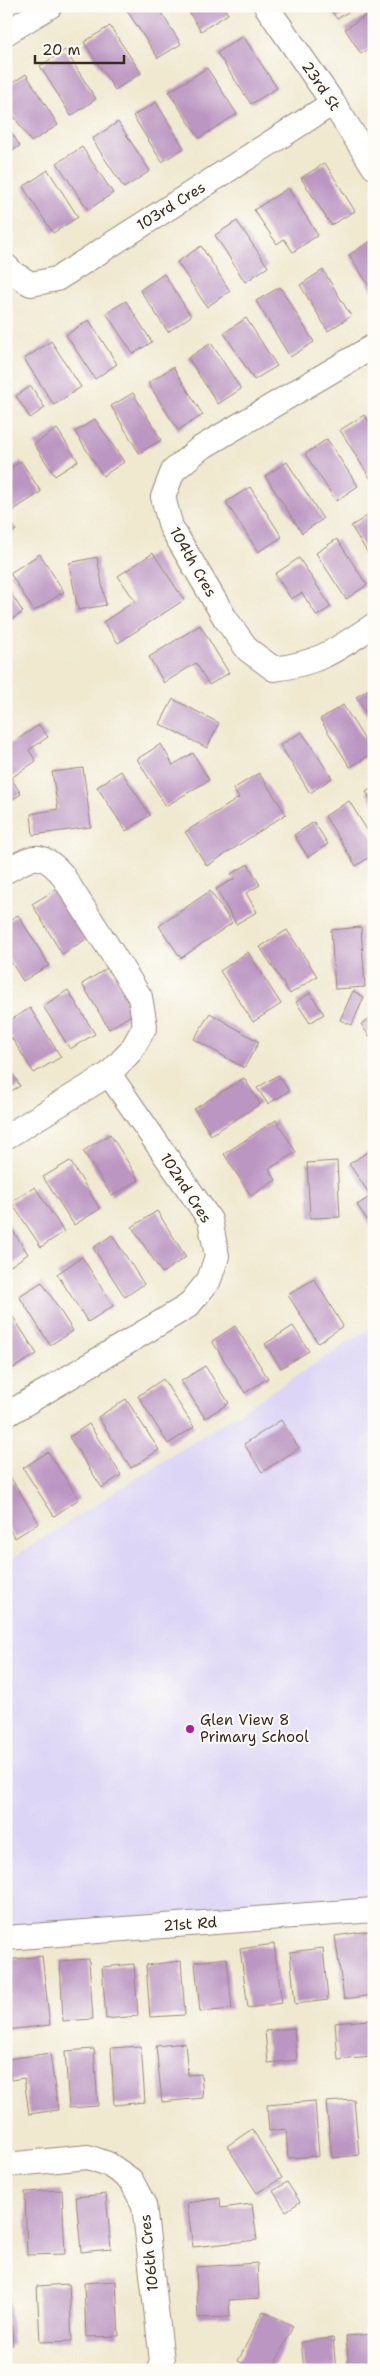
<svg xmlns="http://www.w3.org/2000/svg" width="380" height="2376" font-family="'Shantell Sans',sans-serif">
<rect width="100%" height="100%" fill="#fdfcf7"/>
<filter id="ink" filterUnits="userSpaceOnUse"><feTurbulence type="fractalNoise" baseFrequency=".02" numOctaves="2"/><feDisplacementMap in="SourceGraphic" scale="10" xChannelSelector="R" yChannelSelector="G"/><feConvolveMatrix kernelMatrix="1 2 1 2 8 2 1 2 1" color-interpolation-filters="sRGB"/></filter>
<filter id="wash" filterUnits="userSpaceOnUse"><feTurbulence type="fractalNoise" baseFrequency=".0096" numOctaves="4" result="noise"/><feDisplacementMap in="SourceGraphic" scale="20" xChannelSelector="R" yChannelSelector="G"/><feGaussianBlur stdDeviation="1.12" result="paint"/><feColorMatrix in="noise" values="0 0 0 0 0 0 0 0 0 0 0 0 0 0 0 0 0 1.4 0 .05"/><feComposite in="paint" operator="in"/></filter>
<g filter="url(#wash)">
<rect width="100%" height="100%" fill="#f0e9d0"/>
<path fill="#ddd5f6" d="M374,1326v570l-368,32v-366z"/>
<g id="blocks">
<path fill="#bb96c2" d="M130,6h27l24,38 -23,14 -32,-49z
M185,6h38l5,8 -27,17z
M328,6h29l-20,13z
M374,10v36l-13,8 -16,-25z
M110,26l31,47 -26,17 -31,-48z
M243,36l34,52 -26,16 -34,-51z
M65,50l31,49 -25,17 -31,-50z
M207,68l30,46 -38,24 -30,-46z
M26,74l32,51 -27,17 -25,-38v-17z
M156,102l28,46 -22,14 -29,-46z
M118,122l32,49 -26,17 -32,-49z
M6,124l14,22 -14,8z
M82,147l31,46 -25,17 -31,-47z
M325,163l30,48 -24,14 -30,-47z
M48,170l30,47 -25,16 -30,-46z
M288,188l30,47 -25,17 -9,-13 -7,5 -23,-34z
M237,221l31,46 -23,15 -30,-47z
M374,239v54l-25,-38z
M201,246l29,45 -23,16 -30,-45z
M323,270l28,46 -23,15 -28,-46z
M164,274l27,42 -23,16 -28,-42z
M280,287l34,55 -24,15 -34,-56z
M126,301l26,41 -19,12 -27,-41z
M246,318l31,48 -23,14 -30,-47z
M89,320l28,44 -22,15 -29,-44z
M51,341l30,46 -27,18 -30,-46z
M211,343l30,46 -23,15 -30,-46z
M173,367l30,48 -25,15 -30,-47z
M31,386l14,22 -15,10 -14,-22z
M133,393l28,47 -22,13 -28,-47z
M364,415l10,14v47l-4,2 -30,-48z
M95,419l29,43 -21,14 -28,-44z
M57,429l21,32 -23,15 -21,-32z
M327,439l31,47 -22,15 -31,-47z
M21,461l20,31 -35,23v-44z
M287,462l36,57 -21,14 -37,-57z
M250,487l32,50 -24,15 -32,-50z
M374,512v51l-23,-37z
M6,515l10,15 -10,6z
M337,539l30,46 -21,14 -30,-46z
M153,553l31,47 -66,43 -15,-21 32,-21 -17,-25z
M40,554l24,38 -30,19 -24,-38z
M97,557l9,48 -28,5 -9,-47z
M299,558l32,49 -14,9 -15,-23 -11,6 -16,-25z
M6,586l17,26 -17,11z
M200,625l29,48 -20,12 -13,-22 -32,20 -15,-26z
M374,686v39l-18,-28z
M173,699l46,24 -12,25 -47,-24z
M343,705l30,48 -23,14 -30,-48z
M39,725l9,12 -19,13 7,11 -25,17 10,16 -15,10v-57z
M302,732l30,46 -22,15 -30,-48z
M161,744l12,21 20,-12 16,27 -43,26 -29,-47z
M83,768l8,59 -58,8 -2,-21 27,-5 -6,-37z
M121,771l29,44 -24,16 -29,-44z
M259,773l27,41 -79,52 -22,-34 54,-34 -6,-9z
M374,787v17l-8,-12z
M349,801l25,40v13l-18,12 -31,-50z
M314,822l14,22 -20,13 -14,-22z
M248,864l12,21 -14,8 11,19 -21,12 -20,-35 18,-10 -3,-5z
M58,888l30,50 -26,16 -30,-50z
M210,891l22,32 -51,35 -22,-32z
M18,915l31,50 -26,16 -17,-27v-32z
M361,927l4,60 -30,2 -4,-59z
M287,930l30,46 -27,18 -30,-47z
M248,952l33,52 -28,18 -33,-51z
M109,967l27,45 -27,17 -27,-45z
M68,990l27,44 -25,15 -27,-43z
M353,991l11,6 -12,28 -12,-5z
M310,993l14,21 -14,9 -14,-21z
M30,1008l31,49 -27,16 -28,-44v-6z
M210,1013l49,29 -15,26 -50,-29z
M374,1016v17l-5,3 -8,-12z
M6,1063l14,23 -14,8z
M278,1075l11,16 -21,13 -11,-16z
M244,1078l16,26 -49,31 -17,-26z
M276,1120l20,32 -27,17 7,11 -25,16 -27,-42z
M110,1134l29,46 -27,16 -29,-45z
M374,1148v82l-17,-25 14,-9 -22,-32z
M70,1161l30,48 -26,16 -31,-48z
M337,1161l3,56 -30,1 -3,-55z
M35,1187l29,45 -23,15 -30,-45z
M157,1211l29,46 -24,16 -30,-46z
M6,1220l22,34 -22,15z
M112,1235l32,49 -19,13 -32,-49z
M82,1257l31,49 -25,16 -31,-48z
M374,1278v13l-6,-10z
M314,1279l29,47 -25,17 -30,-48z
M42,1282l31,49 -23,14 -31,-49z
M6,1306l31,48 -27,16 -4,-6z
M235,1326l33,52 -23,15 -33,-52z
M293,1326l16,25 -28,17 -16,-24z
M205,1366l24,37 -24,15 -24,-37z
M163,1379l31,48 -26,17 -30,-48z
M126,1399l33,51 -28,18 -33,-51z
M281,1420l18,28 -37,24 -18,-28z
M89,1424l32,51 -19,13 -33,-51z
M48,1452l31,47 -25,17 -31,-48z
M9,1475l30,48 -24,15 -9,-14v-47z
M369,1931l5,37v27l-30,4 -9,-63z
M274,1944l8,59 -34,5 -8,-59z
M323,1948l5,52 -33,4 -5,-52z
M42,1956l8,69 -44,5v-70z
M227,1958l5,51 -32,3 -5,-50z
M89,1959l4,60 -30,2 -3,-60z
M181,1961l4,54 -35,2 -4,-52z
M134,1964l4,52 -32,3 -4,-52z
M369,2020l3,37 -34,3 -3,-37z
M294,2028l3,32 -29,3 -3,-32z
M185,2043l3,32 13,-1 2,24 -41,4 -6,-56z
M141,2046l4,56 -31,3 -3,-57z
M94,2049l4,57 -29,2 -4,-57z
M50,2053l8,57 -29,4 -5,-36 -13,2 -3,-21z
M354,2100l5,55 -27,3 -6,-56z
M315,2101l4,55 -31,2 -2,-29 -17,2 -2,-26z
M252,2129l30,49 -25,15 -30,-47z
M287,2182l13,20 -14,9 -13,-20z
M62,2190l3,64 -38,1 -2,-63z
M106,2194l5,55 -30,3 -5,-55z
M220,2198l1,10 31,-4 5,36 -64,7 -6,-44z
M257,2263l2,35 -30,2 1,17 -32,1 -2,-51z
M6,2272h2l5,73 -7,1z
M116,2281l3,55 -33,1 -2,-54z
M69,2284l3,57 -32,1 -3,-56z
M263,2311l30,15 -21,44h-16l-18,-9z
M374,2334v36h-25l-3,-34z
M333,2338l3,32h-32l-3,-28z"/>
</g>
</g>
<g filter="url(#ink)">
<use href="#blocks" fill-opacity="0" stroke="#968a77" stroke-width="1"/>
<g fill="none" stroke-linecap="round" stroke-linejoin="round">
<g stroke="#968a77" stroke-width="26">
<path id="street" d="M266,6l67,97 41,64
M6,33l44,-27
M6,266l8,8 17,10 26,-5 276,-176
M374,346l-175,103 -26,22 -10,26 8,30 54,91 23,32 26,19c46,-6 62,-19 100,-44
M6,871c26,-14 33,-22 55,2l79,124 5,29 -14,25 -22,23
M6,1137l103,-63 101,146 7,36 -8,24 -21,26 -182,109
M6,1938l368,-28
M6,2165l82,-8 20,7 23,16 13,25 18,156 -3,9"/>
</g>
<use href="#street" stroke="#fff" stroke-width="24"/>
</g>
</g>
<circle fill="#b5179e" stroke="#fdfcf7" stroke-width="2" cx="190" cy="1729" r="5"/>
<g text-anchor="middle" stroke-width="4" stroke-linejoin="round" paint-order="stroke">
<g font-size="15" fill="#3b2a1e" stroke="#fdfcf7">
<text transform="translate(321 86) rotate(56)" y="5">23rd St</text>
<text transform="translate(171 206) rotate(-32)" y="5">103rd Cres</text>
<text transform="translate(193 562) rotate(60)" y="5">104th Cres</text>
<text transform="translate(186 1188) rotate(57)" y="5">102nd Cres</text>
<text transform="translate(190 1924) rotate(-4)" y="5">21st Rd</text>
<text transform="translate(149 2253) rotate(-96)" y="5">106th Cres</text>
</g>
<g font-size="15" fill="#3b2a1e" stroke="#fdfcf7" text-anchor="start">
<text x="200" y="1725">Glen View 8<tspan x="200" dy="17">Primary School</tspan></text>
</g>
</g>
<rect width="380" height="2376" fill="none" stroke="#fdfcf7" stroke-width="25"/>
<path d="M35 55v8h89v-8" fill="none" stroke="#3b2a1e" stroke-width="2.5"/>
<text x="42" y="55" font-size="15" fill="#3b2a1e" stroke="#fdfcf7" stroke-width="4" paint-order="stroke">20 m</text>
</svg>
